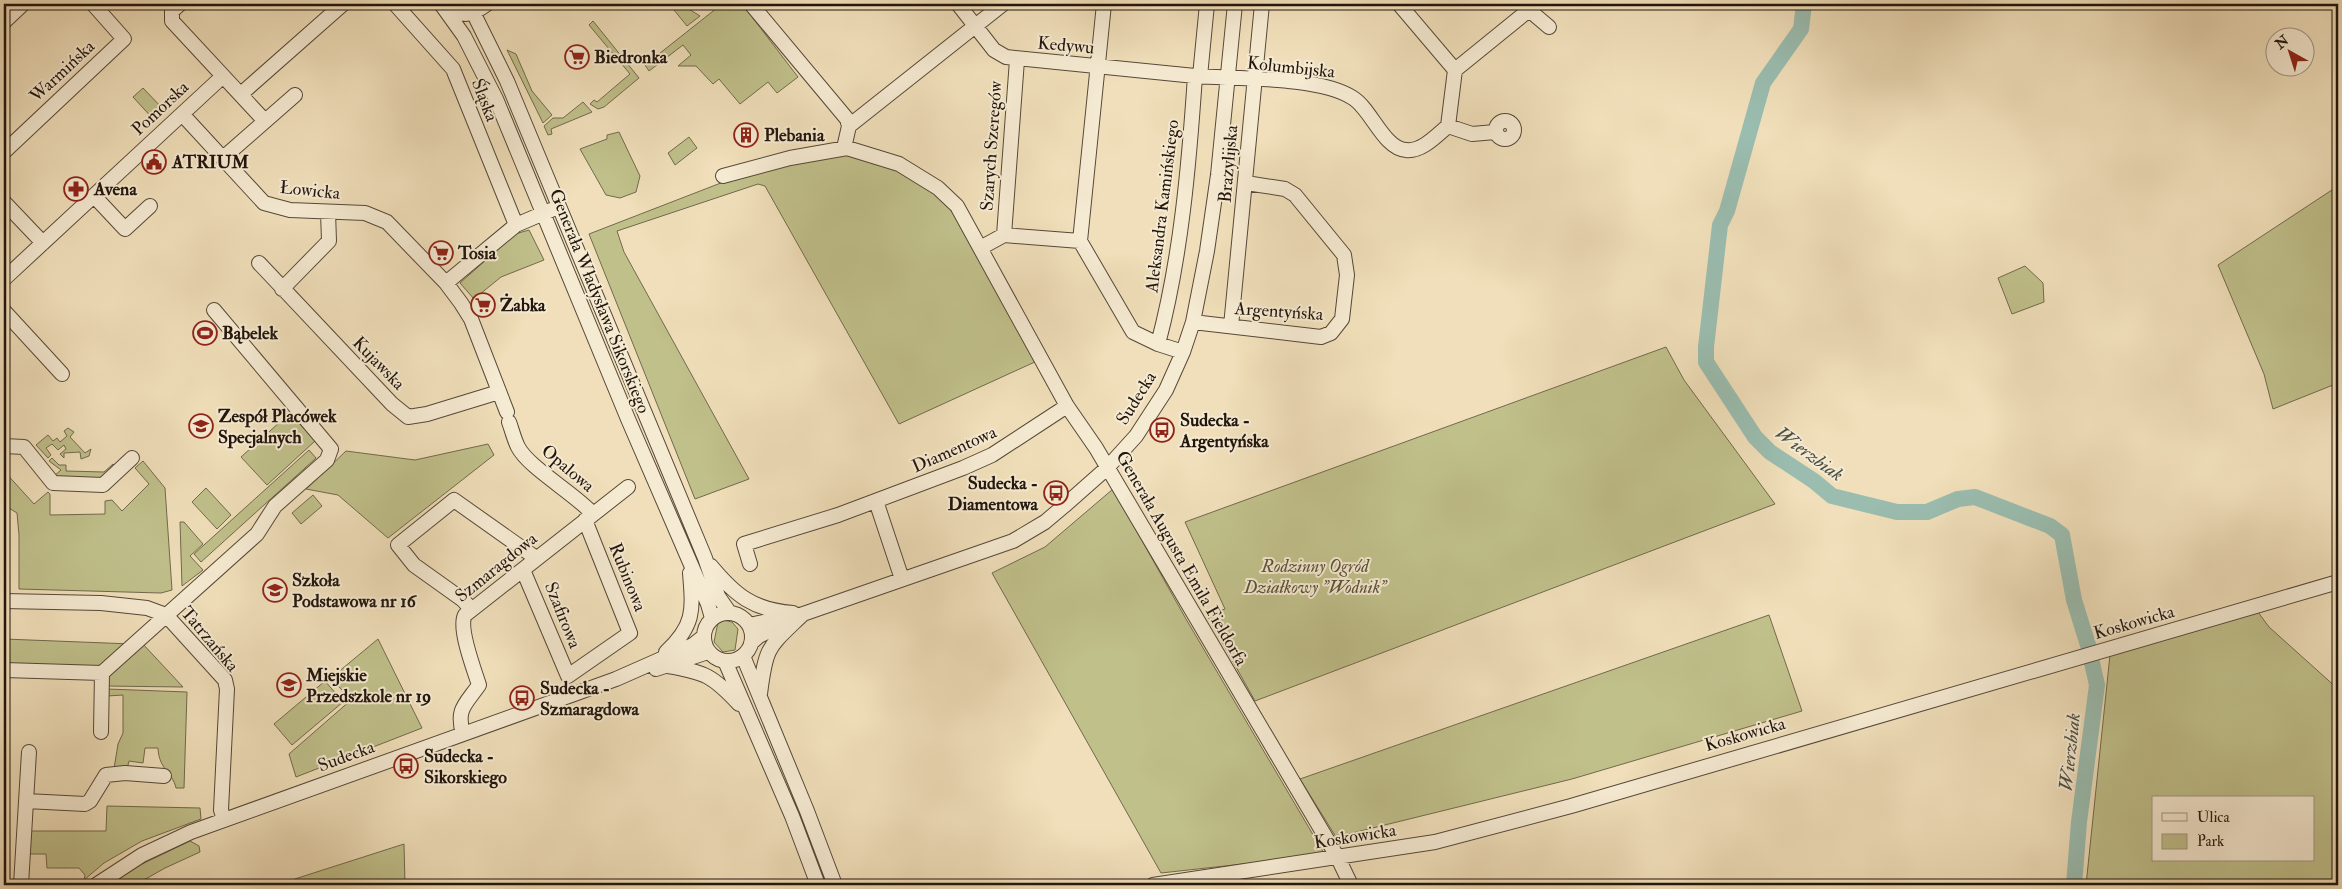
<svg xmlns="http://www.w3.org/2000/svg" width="2342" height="889" font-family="'IM FELL Double Pica',serif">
<rect width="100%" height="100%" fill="#f0dfba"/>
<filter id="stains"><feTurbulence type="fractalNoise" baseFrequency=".004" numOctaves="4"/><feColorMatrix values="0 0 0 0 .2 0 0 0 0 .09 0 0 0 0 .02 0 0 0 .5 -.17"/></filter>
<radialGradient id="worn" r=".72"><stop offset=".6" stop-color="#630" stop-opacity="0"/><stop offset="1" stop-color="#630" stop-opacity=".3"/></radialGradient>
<path fill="#c0c08b" stroke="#716a4c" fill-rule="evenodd" d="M681,4l19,12 -13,10 -13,-16z
M722,4l7,6 8,-6h9l9,10 -3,3 46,60 -21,16 -9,-11 -28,22 -21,-25 -6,5 -17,-18h-18l13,-11 -8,-10 -34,26 -4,-6z
M593,21l46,57 -35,29 -6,2 -8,-5 4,-4 3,2 33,-28 -41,-49z
M507,50l9,4 16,37 20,24 -9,8z
M143,88l22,23 -10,10 -22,-24z
M583,102l9,10 -41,17 1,5 -4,1 -4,-9 9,-8h10z
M619,132l21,44 -4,16 -16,6 -14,-3 -26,-46 27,-10v-4z
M689,137l8,11 -22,17 -7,-12z
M845,151l60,21 44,30 88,159 -138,63 -134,-238 -7,-2 -141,47 7,21 125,227 -54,20 -106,-265 155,-60z
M2338,186v197l-65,26 -9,-35 -46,-109z
M529,230l15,30 -43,17 -27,22 -14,-16 55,-49z
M2025,266l18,17 1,19 -32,12 -14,-36z
M1666,347l18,33 91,124 -520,197 -48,-86 18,-6 -40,-87z
M290,413l25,28 -48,44 -26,-28z
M68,428l6,4 -4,5 15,16 6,-4 -2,7 -8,3 -1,-7 -16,1v5l-4,-4 6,-5 -2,-4 -6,5 -6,-6 -6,4 5,7 -3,3 -12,-13 12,-10 5,6 4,-3 3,4 7,-6 -3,-5z
M488,444l6,11 -106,83 -50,-43 -32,-6 40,-38 69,9z
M309,450l7,8 -115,104 -7,-8z
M52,458l7,7h7v6l38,1 9,-8 8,9 -8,7 -52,3 -7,-7 7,-6 -12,-9z
M143,461l22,27 7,102 -11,3 -142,-4v-54l-2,-22 -13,-8v-34l30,33 14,-12 2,2v21l55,-1v-13l7,-1 10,11 27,-27 -14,-16z
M206,488l25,27 -14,14 -25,-27z
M1113,489l73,130 139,236 -164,18 -169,-300 53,-26z
M313,495l9,11 -21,18 -9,-11z
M180,522h4l19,22 -13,12 13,14 -21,16z
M2258,612l11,15 69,62v134h-4l4,11v51h-252l24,-230zM2153,798h160v62h-160z
M1769,615l33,96 -230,68 -236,58 -36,-58z
M723,620l9,2 6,7 -3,21 -12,2 -9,-10 4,-20z
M4,639l128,5 -32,27 -96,-3z
M378,639l44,89 -126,49 -7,-23 62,-54 -20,-22z
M141,642l42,45 -78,-1 1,-11z
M325,681l18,21 -51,43 -18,-21z
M107,689l80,3 -3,96h-8c-4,-17 -17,-18 -18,-40h-13l-2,15 -14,-2 -2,8h-13l4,-25 5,-11v-38l-16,1z
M107,806l93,2 1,11 -59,22 -38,22 -20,17 1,-5 -6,-7h-32l-1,-14h-16l-1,-23h77z
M190,841l9,5 1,6 -35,16 -30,17h-26l33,-21z
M404,844l1,41h-129z"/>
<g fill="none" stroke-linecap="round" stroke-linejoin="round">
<path stroke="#9abdb0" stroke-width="16" d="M1804,4l-3,25 -38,54 -36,128 -7,14 -14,122v15l49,75 15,15 44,29 18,15 65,16h30l31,-13 17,-2 75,29 12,9 12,65 14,45 9,40 -18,137 -5,63"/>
<g stroke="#564838" stroke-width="16">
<path id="minor" d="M180,4l-8,7v10l92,99
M395,4l58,65 63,156
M441,4l23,32 32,63 132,320 80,185 4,14
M469,4l38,77 198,477 13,38 11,16
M751,4l96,115 2,7 -5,22
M958,4l36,46 12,7 189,19
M1104,4l-24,237 53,91 25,12 25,8
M1399,4l56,66
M445,8c21,8 24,9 42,-4
M1529,10l20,17
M4,22l19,-18
M1017,60l-13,175 76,6
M1455,70l74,-60 -5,-6
M1200,76l7,-72
M241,94l102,-90
M182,114l82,89 26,7 75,3 22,9 59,61 15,20 10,16 36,93
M1496 130a9 9 0 1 1 18 0a9 9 0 1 1-18 0Z
M849,126l154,-122
M1448,126l7,-56
M4,152l120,-113 -31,-35
M223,158l72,-63
M723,176l67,-18 57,-10 52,16 39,24 19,18 110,200 29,42 242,410 13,27
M94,196l31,33 25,-23
M4,202l39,41
M982,247l22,-12
M259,263l133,141 16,13 19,-3 72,-22
M4,279l219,-203
M446,283l70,-58 35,-15
M282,289l47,-48 -1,-29
M4,311l58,63
M1193,322l128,15 10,-4 11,-14 5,-44 -3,-20 -49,-60 -10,-6 -39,-6
M1231,326l31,-322
M1158,344c23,-86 31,-179 37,-268 42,3 124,0 158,22 18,11 31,51 53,52 16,2 31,-15 42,-24l24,8 23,-2
M509,422c3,8 5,17 9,25 11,21 56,46 75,67
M4,446l20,1 29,36 50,2 29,-27
M876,501l26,78
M750,564l-6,-20 94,-29 125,-47 29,-13 75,-49
M711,566c24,29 42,44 82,47
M523,570l45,106 62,-43 -45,-113
M4,601l97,2 46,5 19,7 59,65 2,9 -6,121 3,10
M471,609l-8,-9 -49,-35 -16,-20 56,-45 82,58
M704 637a24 24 0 1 1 48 0a24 24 0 1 1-48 0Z
M749,625l54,-11 210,-73 32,-19 19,-16 43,-38 29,-32 30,-46 17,-38 10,-30 14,-71 11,-76 17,-171
M751,643l8,-7 26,-13
M666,652c29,-27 27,-42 24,-79
M743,656l64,155 28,74
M725,661l67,155 26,69
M668,666c37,6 45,10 71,38
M656,669l52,-17
M4,670l98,3 155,-139 18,-28 52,-46 4,-11 -117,-139
M760,694c6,-49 8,-46 43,-80
M101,732l1,-59
M463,734c-7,-25 2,-29 16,-49 -5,-16 -21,-57 -14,-70l163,-128
M26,801l59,3 5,-3 16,-26 19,-2 39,3
M21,885l8,-133
M96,885l46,-30 49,-23 425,-153 77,-34 10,-8
M1153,885l282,-43 136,-36 767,-224"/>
</g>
<use href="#minor" stroke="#f5ead2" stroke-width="14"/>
</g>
<defs>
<g id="supermarket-ring" transform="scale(1.25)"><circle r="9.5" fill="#f5ead2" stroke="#8f2418" stroke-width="1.5"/><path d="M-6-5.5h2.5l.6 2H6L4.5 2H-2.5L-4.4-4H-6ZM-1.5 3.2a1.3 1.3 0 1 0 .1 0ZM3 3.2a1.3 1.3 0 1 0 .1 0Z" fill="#8f2418"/></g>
<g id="building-ring" transform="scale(1.25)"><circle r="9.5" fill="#f5ead2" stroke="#8f2418" stroke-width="1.5"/><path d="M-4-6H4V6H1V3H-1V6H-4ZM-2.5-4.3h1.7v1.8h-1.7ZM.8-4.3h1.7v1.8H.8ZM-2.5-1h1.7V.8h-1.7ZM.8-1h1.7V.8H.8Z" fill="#8f2418"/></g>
<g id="civic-ring" transform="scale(1.25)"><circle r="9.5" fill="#f5ead2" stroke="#8f2418" stroke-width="1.5"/><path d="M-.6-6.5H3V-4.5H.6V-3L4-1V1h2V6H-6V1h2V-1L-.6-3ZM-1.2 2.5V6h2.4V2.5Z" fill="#8f2418"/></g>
<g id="pharmacy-ring" transform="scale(1.25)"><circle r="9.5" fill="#f5ead2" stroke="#8f2418" stroke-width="1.5"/><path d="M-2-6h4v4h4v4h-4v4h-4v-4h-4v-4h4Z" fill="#8f2418"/></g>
<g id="stadium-ring" transform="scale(1.25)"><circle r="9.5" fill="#f5ead2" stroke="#8f2418" stroke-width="1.5"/><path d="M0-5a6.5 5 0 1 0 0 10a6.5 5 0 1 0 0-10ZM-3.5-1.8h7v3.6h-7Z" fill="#8f2418"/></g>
<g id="school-ring" transform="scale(1.25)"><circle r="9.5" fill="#f5ead2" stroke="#8f2418" stroke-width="1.5"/><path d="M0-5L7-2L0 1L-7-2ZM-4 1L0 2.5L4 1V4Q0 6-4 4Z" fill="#8f2418"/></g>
<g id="bus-ring" transform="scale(1.25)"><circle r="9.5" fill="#f5ead2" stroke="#8f2418" stroke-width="1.5"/><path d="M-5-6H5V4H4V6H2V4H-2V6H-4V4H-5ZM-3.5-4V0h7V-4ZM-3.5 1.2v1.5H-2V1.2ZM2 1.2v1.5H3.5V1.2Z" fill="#8f2418"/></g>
</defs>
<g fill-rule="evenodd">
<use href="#supermarket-ring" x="577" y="57"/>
<use href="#building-ring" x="746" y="135"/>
<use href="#civic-ring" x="154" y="162"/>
<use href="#pharmacy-ring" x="76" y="189"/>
<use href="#supermarket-ring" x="441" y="253"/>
<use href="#supermarket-ring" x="483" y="305"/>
<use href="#stadium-ring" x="205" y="333"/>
<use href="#school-ring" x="201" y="426"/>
<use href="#bus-ring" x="1162" y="430"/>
<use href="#bus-ring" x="1056" y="493"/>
<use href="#school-ring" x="275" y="590"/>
<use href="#school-ring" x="289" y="685"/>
<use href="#bus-ring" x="522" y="698"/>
<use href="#bus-ring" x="406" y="766"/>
</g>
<g text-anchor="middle" stroke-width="4" stroke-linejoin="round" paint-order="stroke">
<g font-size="18" fill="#22150c" stroke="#f5ead2">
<text transform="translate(1066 45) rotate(5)" y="6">Kedywu</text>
<text transform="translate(1291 67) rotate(6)" y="6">Kolumbijska</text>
<text transform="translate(62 71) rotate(-43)" y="6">Warmińska</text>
<text transform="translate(485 100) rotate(69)" y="6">Śląska</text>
<text transform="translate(160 108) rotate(-43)" y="6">Pomorska</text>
<text transform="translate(991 146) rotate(-86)" y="6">Szarych Szeregów</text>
<text transform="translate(1228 164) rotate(-85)" y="6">Brazylijska</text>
<text transform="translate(310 190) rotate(6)" y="6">Łowicka</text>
<text transform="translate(1162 206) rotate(-83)" y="6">Aleksandra Kamińskiego</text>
<text transform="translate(600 301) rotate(68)" y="6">Generała Władysława Sikorskiego</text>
<text transform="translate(1279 311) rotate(4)" y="6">Argentyńska</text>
<text transform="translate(379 363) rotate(46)" y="6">Kujawska</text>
<text transform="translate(1136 398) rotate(-58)" y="6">Sudecka</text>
<text transform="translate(954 449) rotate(-24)" y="6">Diamentowa</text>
<text transform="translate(568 468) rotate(40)" y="6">Opalowa</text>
<text transform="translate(1182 558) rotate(60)" y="6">Generała Augusta Emila Fieldorfa</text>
<text transform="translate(496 567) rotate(-39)" y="6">Szmaragdowa</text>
<text transform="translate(628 577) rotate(68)" y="6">Rubinowa</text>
<text transform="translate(563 615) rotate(68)" y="6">Szafirowa</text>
<text transform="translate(2134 622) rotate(-16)" y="6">Koskowicka</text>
<text transform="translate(210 639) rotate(50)" y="6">Tatrzańska</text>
<text transform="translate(1745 734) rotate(-16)" y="6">Koskowicka</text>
<text transform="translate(346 756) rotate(-20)" y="6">Sudecka</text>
<text transform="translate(1355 836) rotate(-9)" y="6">Koskowicka</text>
</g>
<g font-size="18" font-weight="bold" fill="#22150c" stroke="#f5ead2" text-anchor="start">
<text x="594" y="63">Biedronka</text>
<text x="764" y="141">Plebania</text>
<text x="172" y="168">ATRIUM</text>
<text x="94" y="195">Avena</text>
<text x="458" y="259">Tosia</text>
<text x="500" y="311">Żabka</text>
<text x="222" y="339">Bąbelek</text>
<text x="218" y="422">Zespół Placówek<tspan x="218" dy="21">Specjalnych</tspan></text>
<text x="1180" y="426">Sudecka -<tspan x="1180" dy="21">Argentyńska</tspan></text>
<text x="1038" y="489" text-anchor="end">Sudecka -<tspan x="1038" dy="21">Diamentowa</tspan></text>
<text x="292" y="586">Szkoła<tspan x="292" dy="21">Podstawowa nr 16</tspan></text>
<text x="306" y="681">Miejskie<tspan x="306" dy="21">Przedszkole nr 19</tspan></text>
<text x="540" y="694">Sudecka -<tspan x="540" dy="21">Szmaragdowa</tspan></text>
<text x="424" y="762">Sudecka -<tspan x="424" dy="21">Sikorskiego</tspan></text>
</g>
<g font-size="18" font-style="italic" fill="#595138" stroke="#f5ead2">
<text x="1315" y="572">Rodzinny Ogród<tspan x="1315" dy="21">Działkowy "Wodnik"</tspan></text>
</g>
<g font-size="19" font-style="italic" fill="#4c5045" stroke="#f5ead2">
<text transform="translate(1810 453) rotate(36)" y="7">Wierzbiak</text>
<text transform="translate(2069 752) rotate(-84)" y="7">Wierzbiak</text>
</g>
</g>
<rect width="2342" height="889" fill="none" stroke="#f0dfba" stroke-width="20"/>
<rect x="5" y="5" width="2332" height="879" fill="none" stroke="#22150c" stroke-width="2.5"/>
<rect x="10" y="10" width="2322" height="869" fill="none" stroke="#22150c"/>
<rect x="2152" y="796" width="162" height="65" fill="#f5ead2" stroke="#a19583"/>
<rect x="2162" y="813" width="25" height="8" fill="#f5ead2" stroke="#a19583"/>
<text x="2197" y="822" font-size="15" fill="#22150c">Ulica</text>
<rect x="2162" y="834" width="25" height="15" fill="#c0c08b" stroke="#a19583"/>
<text x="2197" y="846" font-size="15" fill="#22150c">Park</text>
<g transform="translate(2290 52) rotate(321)"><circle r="24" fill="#f5ead2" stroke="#a19583"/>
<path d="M0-4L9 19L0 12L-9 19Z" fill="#8f2418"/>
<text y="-8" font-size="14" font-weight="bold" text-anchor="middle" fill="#22150c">N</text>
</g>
<rect width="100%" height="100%" filter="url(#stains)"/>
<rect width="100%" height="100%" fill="url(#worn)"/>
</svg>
